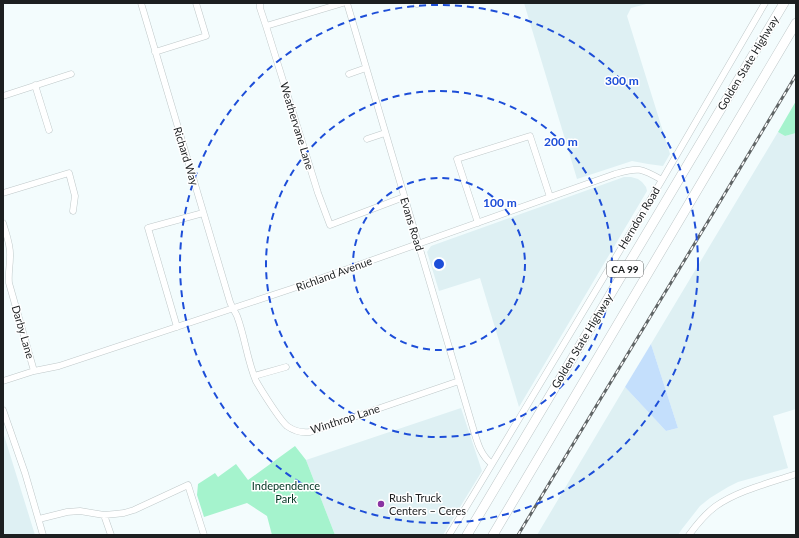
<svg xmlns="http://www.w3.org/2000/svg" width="799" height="538" font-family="Lato,sans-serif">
<rect width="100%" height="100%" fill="#f3fcfd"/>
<path fill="#def0f3" d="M524,3h126l-19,5 -4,8 43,138 -7,12 -15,-2 -16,-3 -55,18z
M778,132l7,4 11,-3v276l-23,7 15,52 -50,14 -10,5 -18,11 -10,8 -18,23 -4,6h-141l88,-148 41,44 12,-3 -27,-84z
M624,177h7l7,2 4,3 4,5 1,4 -128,216 -39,-129 -41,13 -12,-39 4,-6z
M461,408l21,63 -39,64h-108l-29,-75z
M3,432l32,103h-32z"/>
<path fill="#a5f3cd" d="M796,101v32l-11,3 -7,-4z
M295,446l11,14 29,75h-63l-5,-19 -20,-13 -43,14 -7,-22 1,-11 17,-11 3,4 18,-13 12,16z"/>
<path fill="#c4dffc" d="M651,344l27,84 -12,3 -41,-44z"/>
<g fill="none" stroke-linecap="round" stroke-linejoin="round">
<g stroke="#bfc8c9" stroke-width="7">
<path id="minor" d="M141,3l89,299c2,5 5,10 7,14 8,21 10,44 19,65 5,9 24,39 31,45 7,5 15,7 23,6l149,-51
M260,3v5l6,18 52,167 12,32 74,-28
M347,3l126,425c4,13 7,27 19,36
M417,3v1
M266,26l77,-23
M155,52l51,-16 -10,-33
M349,74l17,-6
M35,85l14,45
M3,96l68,-22
M367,139l18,-6
M3,193l66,-20 6,23 -2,15
M3,223c3,11 8,22 7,34 0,9 -2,17 -1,26l25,88
M478,223l-21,-64 73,-23 20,61
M177,327l-29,-99 55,-15
M254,376l32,-9
M3,381l31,-10 25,-5 232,-77 324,-115c24,-7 26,-6 47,6
M3,410l22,63 18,62
M104,515l7,20
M39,519l28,-7 13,-1 24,4 11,-1 9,-1 10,-3 54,-25 16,50
M449,535l25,-41 188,-314 103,-177
M689,535c8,-11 16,-21 27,-29 23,-16 54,-23 80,-32"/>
</g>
<g stroke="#bfc8c9" stroke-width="10">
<path id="highway" d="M467,535l317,-532
M493,535l303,-512"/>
</g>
<use href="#minor" stroke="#fff" stroke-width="6"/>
<use href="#highway" stroke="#fff" stroke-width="9"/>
<g stroke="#606566" stroke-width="3">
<path id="rail" d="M518,535l194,-320 84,-140"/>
</g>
<use href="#rail" stroke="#fff" stroke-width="1.5" stroke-dasharray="4.5" stroke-linecap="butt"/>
</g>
<g fill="none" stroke="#1d4ed8" stroke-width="2" stroke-dasharray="7 5">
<circle cx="439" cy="264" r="86"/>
<circle cx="439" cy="264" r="173"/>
<circle cx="439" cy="264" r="259"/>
</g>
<circle fill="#8a34a2" stroke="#fff" stroke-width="1.5" cx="381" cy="504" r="4"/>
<g text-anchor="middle" stroke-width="3" stroke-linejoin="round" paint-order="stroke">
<rect fill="#fff" stroke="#606263" stroke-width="1" x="607" y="261" width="36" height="16" rx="3"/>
<g font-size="10" font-weight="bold" fill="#1c1f20">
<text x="625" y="273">CA 99</text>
</g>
<g font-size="11" fill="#1c1f20" stroke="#fff">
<text transform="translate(748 63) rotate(-59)" y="4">Golden State Highway</text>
<text transform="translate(297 126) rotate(73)" y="4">Weathervane Lane</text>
<text transform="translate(186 156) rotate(73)" y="4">Richard Way</text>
<text transform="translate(639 218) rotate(-59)" y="4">Herndon Road</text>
<text transform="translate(412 224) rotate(73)" y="4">Evans Road</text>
<text transform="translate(334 274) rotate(-20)" y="4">Richland Avenue</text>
<text transform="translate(23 332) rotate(74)" y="4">Darby Lane</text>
<text transform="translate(582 341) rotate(-59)" y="4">Golden State Highway</text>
<text transform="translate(345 419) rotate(-18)" y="4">Winthrop Lane</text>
</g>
<g font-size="11" fill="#013421" stroke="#fff">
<text x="286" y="490">Independence<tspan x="286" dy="13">Park</tspan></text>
</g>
<g font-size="11" fill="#1c1f20" stroke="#fff" text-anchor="start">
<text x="389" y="502">Rush Truck<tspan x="389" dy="13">Centers – Ceres</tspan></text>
</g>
</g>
<circle cx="439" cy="264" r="6" fill="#1d4ed8" stroke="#fff" stroke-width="2"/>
<g font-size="12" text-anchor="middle" font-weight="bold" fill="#1d4ed8" stroke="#fff" stroke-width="3" stroke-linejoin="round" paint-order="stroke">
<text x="622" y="85">300 m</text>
<text x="561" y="146">200 m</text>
<text x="500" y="207">100 m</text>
</g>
<rect width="799" height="538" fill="none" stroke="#1c1f20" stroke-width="8"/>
</svg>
